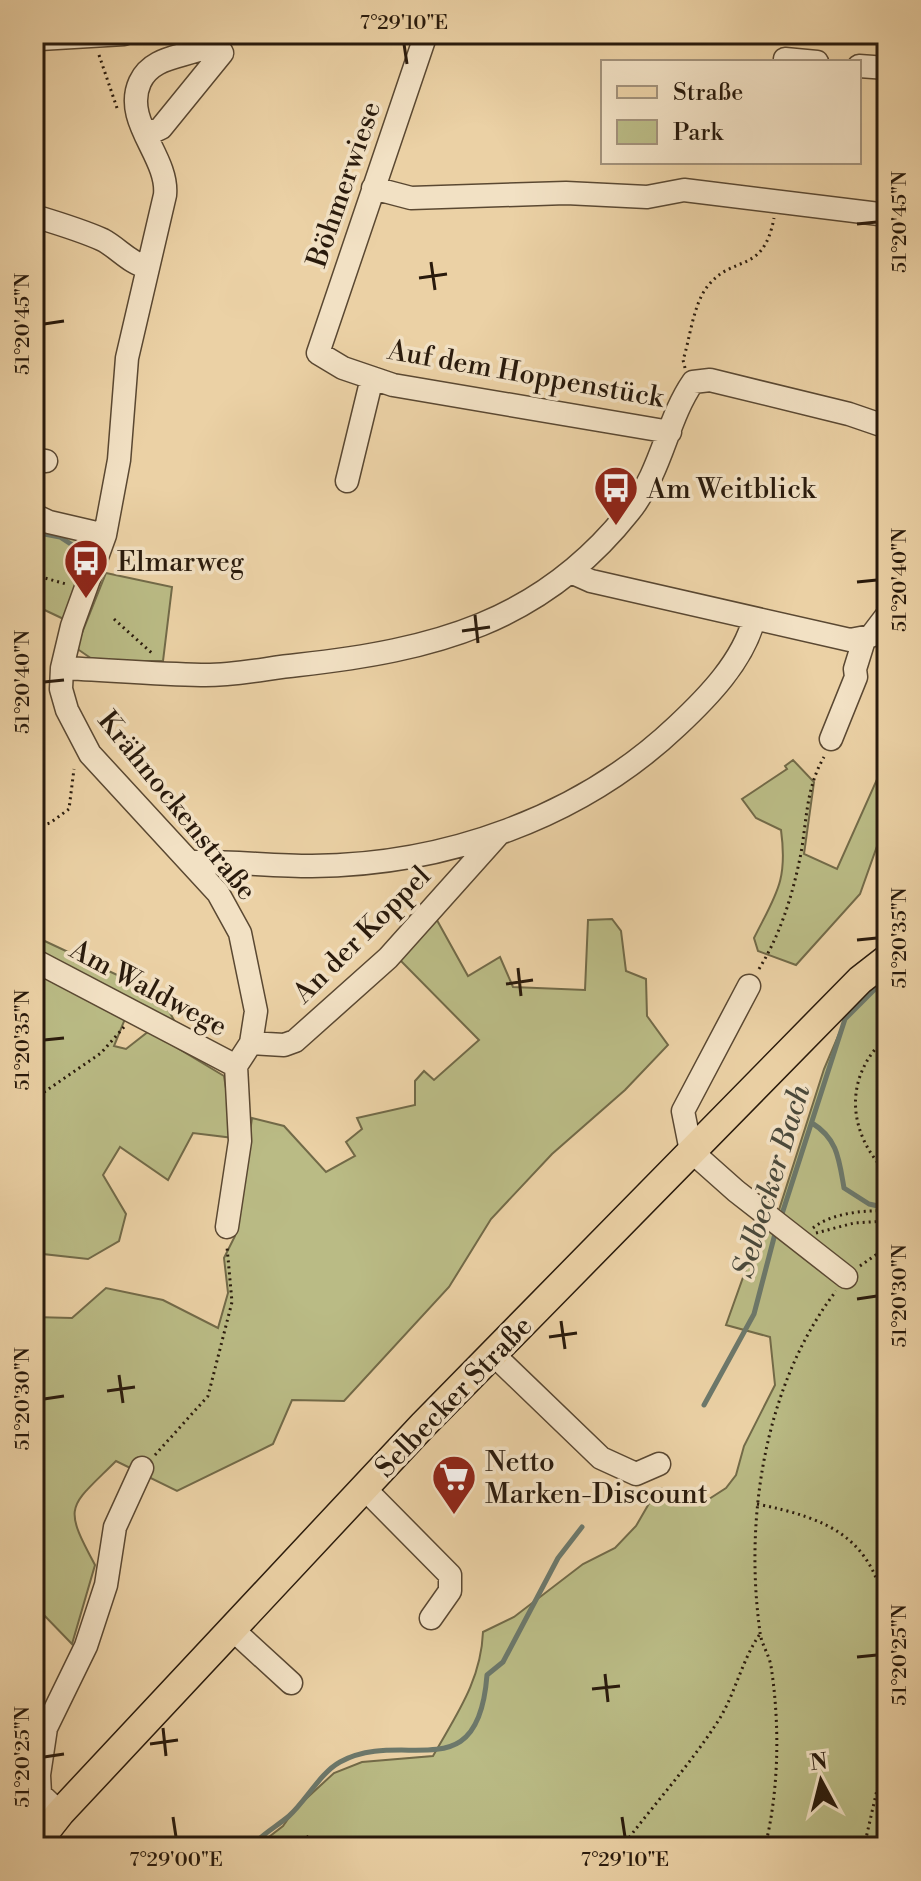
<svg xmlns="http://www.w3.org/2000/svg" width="921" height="1881" font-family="'Libre Bodoni',serif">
<rect width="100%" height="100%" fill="#ebd1a5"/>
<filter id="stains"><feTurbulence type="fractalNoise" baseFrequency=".0025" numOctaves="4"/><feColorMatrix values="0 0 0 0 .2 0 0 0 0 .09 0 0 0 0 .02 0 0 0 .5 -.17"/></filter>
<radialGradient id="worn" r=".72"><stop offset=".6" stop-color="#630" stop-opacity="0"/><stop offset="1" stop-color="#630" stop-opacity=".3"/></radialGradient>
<path fill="#babb85" stroke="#726a48" stroke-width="2" d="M34,525l66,13 -30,84 -36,-17z
M106,573l66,14 -9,74h-68l-19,-13z
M887,757v61l-27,76 -64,71 -38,-14 -4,-13c22,-44 34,-57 27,-108l-25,-12 -14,-19 45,-30 -2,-3 8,-6 21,22 -10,72 33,15z
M433,913l35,63 32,-19 13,30 72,3 3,-70 24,-1 9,12 5,40 20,8 1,37 21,29 -43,45 -73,64 -61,65 -42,68 -105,114 -52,-1 -19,44 -96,47 -61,-30c-47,47 -54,43 -21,104l-23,79 -31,-32 -7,4v-299l38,1 34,-30 57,12 55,28 10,-35 -4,-35 11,-22 17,-118 32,8 42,46 29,-16 -9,-14 16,-13 -5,-11 58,-13v-24l9,-10 10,9 45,-40 -83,-84z
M34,936l126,59 15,27 -44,-18 -17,42 12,3 23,-18 75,45 10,62 -41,-5 -25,47 -48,-33 -17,28 23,39 -7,27 -31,18 -54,-6z
M887,968v879h-631l27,-21 12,-17 39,-36 28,-11 71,-6c23,-41 48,-75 50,-124l31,-15 69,-53 32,-16 21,-22 22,-38 51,11 17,-11 10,-13 8,-29 31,-61 -5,-48 -44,-12 35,-98 16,-11 47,-147 32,-75z"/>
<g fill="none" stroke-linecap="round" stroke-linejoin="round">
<path stroke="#6c786b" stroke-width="5" d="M34,532l26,5 17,11
M812,1123c26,16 27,37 32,65l25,16 18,4
M781,1217l64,-198 42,-42
M704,1405l50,-91 22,-84
M251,1847c12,-14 25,-20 38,-31 17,-15 31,-43 51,-54 64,-35 138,31 147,-87l16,-13 55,-104 24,-31"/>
<g stroke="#5a4832" stroke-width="25">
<path id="minor" d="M223,34c-22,27 -68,15 -83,48 -18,39 29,75 25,113l-38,163 -8,102 -14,75 -33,91 -10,42 -1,21 6,21 23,44 128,139 22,40 16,78 -5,32 -15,23 4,75 -13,86
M426,34l-108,319 25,15 50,17 277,47
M40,39l84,-5
M785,59l32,3
M859,66l28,2
M146,135l15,-7 61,-75 -6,-10
M373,188l38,10 155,-5 81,4 37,-7 203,25
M34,216c23,7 47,14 69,24 15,8 28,24 44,27
M34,459l12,2
M347,481l25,-103
M34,515l15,7 56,13
M573,573l18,8 259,59 21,-4 16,-21
M62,668c46,2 93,6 139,7 32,1 66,-7 97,-10 135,-15 243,-42 331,-153 34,-42 37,-91 64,-130l17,-2 139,34 38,13
M831,739l25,-62 -1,-8 9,-29
M191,862c40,-1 80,4 121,4 133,-1 268,-48 365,-140 31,-29 66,-65 77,-107
M34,960l202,106
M749,986l-66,125 8,40 45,40 110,86
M251,1043l33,2 11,-4 93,-83 110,-123
M493,1354l108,104 35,16 23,-10
M364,1488l86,87v16l-19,27
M232,1629l59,54
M60,1813l-20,-19 -1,-19 7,-47 40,-82 20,-61 9,-58 27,-59"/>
</g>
<g stroke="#291a0c" stroke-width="31">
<path id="major" d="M34,1846l26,-33 363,-388 437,-445 27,-21"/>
</g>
<path stroke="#291a0c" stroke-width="3" stroke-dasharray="2 4" stroke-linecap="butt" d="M99,55l18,53
M685,368l-2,-8c7,-21 10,-55 24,-73 26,-34 56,-11 67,-69
M34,575l32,9
M114,619l40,36
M36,827l14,-4 19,-14 5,-40
M759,969c22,-36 34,-75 42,-116 6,-34 5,-65 23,-96
M887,1037c-44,39 -40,96 0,136
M34,1099l67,-46 23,-26
M813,1228c18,-15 52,-18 74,-17
M816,1233l38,-10 33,-2
M860,1266l27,-19
M155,1455l53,-59 24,-94 -5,-55
M757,1504c74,15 116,34 130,112
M300,1847l9,-12
M622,1847c32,-43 69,-83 98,-129 16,-27 22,-58 40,-84
M765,1847c14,-57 15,-122 6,-181 -2,-12 -10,-22 -11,-34 -16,-115 5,-248 76,-341
M864,1847l23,-101"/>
<use href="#minor" stroke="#f2e1c4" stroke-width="22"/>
<use href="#major" stroke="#ebd1a5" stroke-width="28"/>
</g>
<path fill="none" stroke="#291a0c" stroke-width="3" d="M404,44l3,20M857,224l20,-2M431,262l4,28M419,278l28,-4M44,324l20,-3M857,582l20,-2M475,615l3,28M462,631l28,-4M44,682l20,-2M857,940l20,-2M518,968l3,28M506,984l27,-4M44,1040l20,-2M857,1299l20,-3M561,1321l4,28M549,1337l28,-4M119,1375l4,28M107,1391l28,-4M44,1399l20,-3M857,1657l20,-2M605,1674l3,28M592,1689l28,-3M163,1728l3,28M150,1744l28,-4M44,1757l20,-3M173,1817l3,20M622,1817l3,20"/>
<defs>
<g id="bus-pin" transform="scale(2.3)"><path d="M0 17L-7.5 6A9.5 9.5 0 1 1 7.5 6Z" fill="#8f2418" stroke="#f2e1c4"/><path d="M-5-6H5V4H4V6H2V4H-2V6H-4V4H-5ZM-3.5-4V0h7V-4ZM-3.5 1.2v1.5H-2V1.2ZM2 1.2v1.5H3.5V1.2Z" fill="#fff"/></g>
<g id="supermarket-pin" transform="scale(2.3)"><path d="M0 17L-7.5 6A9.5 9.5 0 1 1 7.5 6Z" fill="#8f2418" stroke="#f2e1c4"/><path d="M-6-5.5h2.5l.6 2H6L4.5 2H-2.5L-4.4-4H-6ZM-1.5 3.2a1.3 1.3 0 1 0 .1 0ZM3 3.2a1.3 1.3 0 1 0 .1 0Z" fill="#fff"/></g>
</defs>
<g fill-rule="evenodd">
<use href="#bus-pin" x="616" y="488"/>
<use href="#bus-pin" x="86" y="561"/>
<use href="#supermarket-pin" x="454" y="1477"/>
</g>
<g text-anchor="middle" stroke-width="7" stroke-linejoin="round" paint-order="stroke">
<g font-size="28" fill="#291a0c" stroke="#f2e1c4">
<text transform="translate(343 184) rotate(-71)" y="10">Böhmerwiese</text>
<text transform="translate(526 373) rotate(10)" y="10">Auf dem Hoppenstück</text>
<text transform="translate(178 805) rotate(51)" y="10">Krähnockenstraße</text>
<text transform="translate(361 934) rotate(-45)" y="10">An der Koppel</text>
<text transform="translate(149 987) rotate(28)" y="10">Am Waldwege</text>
<text transform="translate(453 1396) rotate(-46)" y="10">Selbecker Straße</text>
</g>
<g font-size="28" fill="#291a0c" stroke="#f2e1c4" text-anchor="start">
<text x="647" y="498">Am Weitblick</text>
<text x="117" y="571">Elmarweg</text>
<text x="485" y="1471">Netto<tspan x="485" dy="32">Marken-Discount</tspan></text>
</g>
<g font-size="30" font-style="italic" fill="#4a493b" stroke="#f2e1c4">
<text transform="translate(771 1181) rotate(-73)" y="10">Selbecker Bach</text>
</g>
</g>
<rect width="921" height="1881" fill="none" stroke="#ebd1a5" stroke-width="88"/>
<rect x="601" y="60" width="260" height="104" fill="#f2e1c4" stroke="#a2917a" stroke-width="2"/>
<rect x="617" y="86" width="40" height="12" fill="#ebd1a5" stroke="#a2917a" stroke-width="2"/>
<text x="673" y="100" font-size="24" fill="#291a0c">Straße</text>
<rect x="617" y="120" width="40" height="24" fill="#babb85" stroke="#a2917a" stroke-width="2"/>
<text x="673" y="140" font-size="24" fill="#291a0c">Park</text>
<g transform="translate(821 1781) rotate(353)" stroke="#f2e1c4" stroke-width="6" paint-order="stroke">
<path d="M0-6L14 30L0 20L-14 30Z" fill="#291a0c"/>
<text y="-12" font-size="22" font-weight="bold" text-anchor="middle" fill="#291a0c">N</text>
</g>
<rect x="44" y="44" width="833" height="1793" fill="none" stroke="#291a0c" stroke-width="3"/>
<g font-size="20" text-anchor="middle" fill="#291a0c">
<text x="404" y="29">7°29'10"E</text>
<text transform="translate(899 222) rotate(-90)" y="7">51°20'45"N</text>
<text transform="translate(22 324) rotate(-90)" y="7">51°20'45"N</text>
<text transform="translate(899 580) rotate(-90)" y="7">51°20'40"N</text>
<text transform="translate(22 682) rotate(-90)" y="7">51°20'40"N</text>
<text transform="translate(899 938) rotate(-90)" y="7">51°20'35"N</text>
<text transform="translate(22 1040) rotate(-90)" y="7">51°20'35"N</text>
<text transform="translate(899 1296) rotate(-90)" y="7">51°20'30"N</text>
<text transform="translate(22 1399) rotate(-90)" y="7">51°20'30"N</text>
<text transform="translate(899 1655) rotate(-90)" y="7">51°20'25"N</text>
<text transform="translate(22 1757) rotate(-90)" y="7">51°20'25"N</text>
<text x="176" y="1866">7°29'00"E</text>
<text x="625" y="1866">7°29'10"E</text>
</g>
<rect width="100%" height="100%" filter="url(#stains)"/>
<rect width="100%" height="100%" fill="url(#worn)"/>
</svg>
